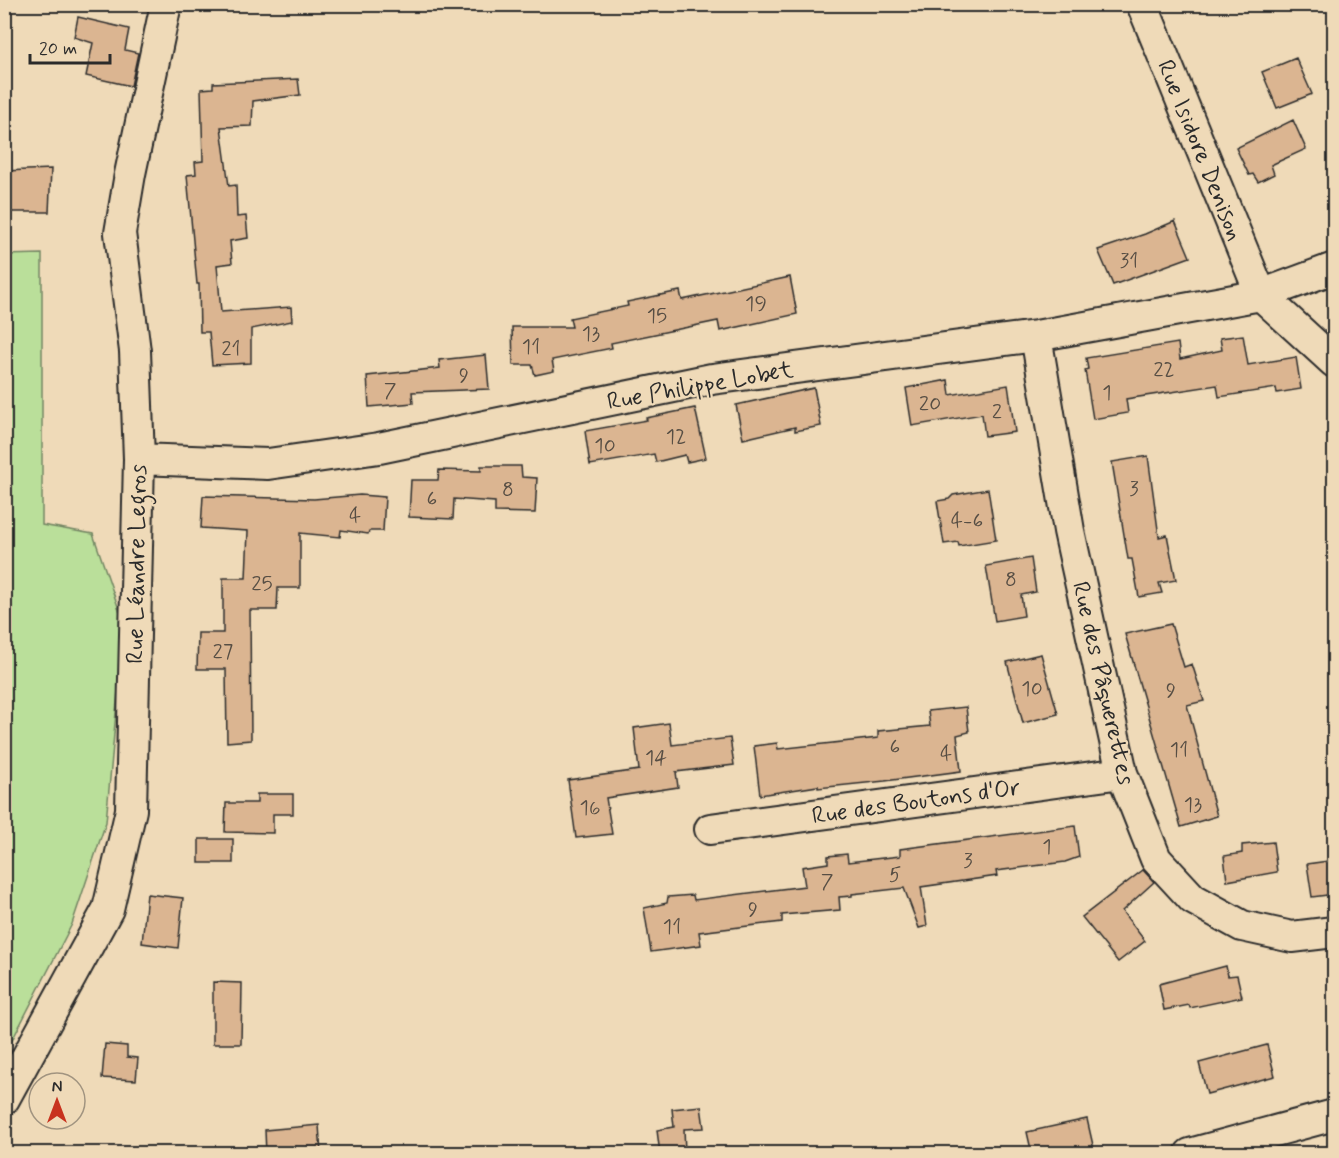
<svg xmlns="http://www.w3.org/2000/svg" width="1339" height="1158" font-family="Mynerve,sans-serif">
<rect width="100%" height="100%" fill="#efdab8"/>
<filter id="ink" filterUnits="userSpaceOnUse"><feTurbulence type="fractalNoise" baseFrequency=".0167" numOctaves="2"/><feDisplacementMap in="SourceGraphic" scale="12" xChannelSelector="R" yChannelSelector="G"/><feConvolveMatrix kernelMatrix="1 2 1 2 8 2 1 2 1" color-interpolation-filters="sRGB"/></filter>
<g filter="url(#ink)">
<path fill="#badf9a" stroke="#728562" stroke-width="1.5" d="M42,254v271l51,9 31,90 -18,198 -34,102 -67,130 -1,-799z"/>
<path fill="#dbb591" stroke="#2b2b2b" stroke-width="1.5" d="M78,17l51,12 -4,21 13,3 -7,33 -45,-10 7,-33 -19,-6z
M1296,58l16,36 -35,14 -15,-36z
M298,79l2,16 -47,6 -1,25 -31,1 8,59 7,-1 1,32 9,-1 2,22 -18,3 2,22 -15,2 4,47 70,-5 1,14 -41,8v34l-39,2 -3,-33h-9l-1,-48h-2l-10,-109 9,-1 -1,-12 8,-1 -2,-72 12,-1v-5z
M1293,120l13,29 -35,16 3,9 -16,8 -5,-8 -4,1 -13,-27z
M51,169l-2,43h-45v-41z
M1175,221l15,36 -77,28 -15,-35 47,-16z
M790,277l7,37 -77,17 -2,-10 -107,22 1,5 -60,12 2,11 -19,4 -3,-10h-19l-1,-38h60l-2,-9 58,-12 -1,-4 53,-11 2,9z
M1243,335l5,30 48,-8 5,32 -24,4 -1,-5 -57,9 -2,-12 -91,14 2,14 -35,6 -8,-49 3,-1 -2,-11 92,-15 2,16 42,-9 -2,-12z
M486,355l3,34 -77,3 1,11 -44,4 -2,-31 73,-8 -1,-8z
M948,380l2,15 58,-10 7,47 -30,4 -3,-22 -70,12 -6,-38z
M814,388l7,38 -26,5v-4l-52,12 -7,-34z
M695,408l11,50 -19,4 -2,-7 -29,7 -2,-8 -64,11 -5,-34 62,-11 -1,-2z
M1148,456l11,81 8,-2 9,45 -17,3 3,10 -23,4 -7,-38h-4l-16,-97z
M481,466h40l1,11 15,1 -2,35 -40,-1v-10l-41,-3 -1,20 -44,-2 2,-37h27l1,-10 42,1z
M988,489l8,51 -37,6 -1,-4 -14,2 -7,-43 12,-2 4,-4z
M360,495l25,2 -2,34h-14l-1,3 -27,-4 -1,7 -40,-4v55h-22l-1,22h-27l1,130 -24,2 -1,-73h-29l1,-36h25v-55h23l2,-47 -47,-3 2,-32 111,3z
M1031,558l5,34 -15,3 3,21 -29,5 -9,-55z
M1171,624l13,43 8,-3 12,37 -17,4 30,111 -36,11 -56,-193z
M1041,654l17,60 -35,9 -16,-61z
M966,707l3,25 -12,3 4,36 -76,10 -67,7v-2l-58,9 -6,-49 23,-3 1,6 100,-11v-7l52,-5 -2,-15z
M669,723l3,22 58,-7 4,27 -58,7 2,15 -72,11 6,36 -36,4 -8,-58 71,-10 -5,-42z
M257,794h36v20h-20v19l-48,-1 1,-29h31z
M1075,826l4,31 -14,5 -69,9 1,5 -76,11 6,39 -8,2 -15,-40 -52,6v2l-13,1 1,13 -58,5v7l-83,10 2,13 -50,7 -7,-44 23,-5 1,-6 25,-2 1,5 111,-14 -3,-19 26,-4v-7l19,-2 1,8 52,-6v-7z
M199,839h34v24h-34z
M1273,842l4,30 -50,9 -3,-25 18,-3v-8z
M1335,860v34l-23,3 -5,-33z
M1143,870l11,12 -32,29 23,30 -27,21 -36,-45z
M147,894l36,4 -5,50 -36,-5z
M1226,966l2,10 9,-1 5,22 -52,11 -1,-3 -25,5 -5,-26z
M213,982l29,1 -1,61h-28z
M105,1044l22,2v11l11,1 -2,22 -34,-2z
M1267,1045l8,31 -68,18 -8,-31z
M701,1106l3,22 -20,1 1,23 -25,2 -3,-24 17,-3 -2,-18z
M1087,1119l8,35h-63l-5,-22z
M319,1125l2,29h-55l-1,-24z"/>
<g fill="none" stroke-linecap="round" stroke-linejoin="round">
<g stroke="#2b2b2b" stroke-width="34">
<path id="minor" d="M1142,4l119,291 73,67
M1036,336l33,195 53,242 34,86 37,40 49,27 50,11 42,-5
M139,459l129,5 111,-16 333,-69 324,-43 225,-41 73,-27
M710,829l412,-56
M4,1099l104,-190 23,-99 8,-351 -4,-108 -15,-118 10,-59 36,-170
M1190,1154l144,-39"/>
</g>
<use href="#minor" stroke="#efdab8" stroke-width="30"/>
</g>
</g>
<g text-anchor="middle" stroke-width="4.5" stroke-linejoin="round" paint-order="stroke">
<g font-size="21" fill="#574e44">
<text x="1129" y="267">31</text>
<text x="756" y="310">19</text>
<text x="657" y="322">15</text>
<text x="591" y="340">13</text>
<text x="531" y="353">11</text>
<text x="231" y="355">21</text>
<text x="1164" y="376">22</text>
<text x="464" y="382">9</text>
<text x="390" y="397">7</text>
<text x="1107" y="399">1</text>
<text x="930" y="410">20</text>
<text x="997" y="418">2</text>
<text x="676" y="443">12</text>
<text x="605" y="452">10</text>
<text x="1134" y="495">3</text>
<text x="508" y="496">8</text>
<text x="432" y="505">6</text>
<text x="355" y="522">4</text>
<text x="967" y="527">4-6</text>
<text x="1011" y="586">8</text>
<text x="262" y="590">25</text>
<text x="223" y="658">27</text>
<text x="1032" y="695">10</text>
<text x="1171" y="697">9</text>
<text x="895" y="753">6</text>
<text x="1179" y="756">11</text>
<text x="946" y="760">4</text>
<text x="656" y="764">14</text>
<text x="1193" y="811">13</text>
<text x="590" y="814">16</text>
<text x="1047" y="853">1</text>
<text x="968" y="867">3</text>
<text x="895" y="881">5</text>
<text x="827" y="888">7</text>
<text x="753" y="916">9</text>
<text x="672" y="933">11</text>
</g>
<g font-size="24" fill="#2b2b2b" stroke="#efdab8">
<text transform="translate(1201 150) rotate(68)" y="8">Rue Isidore Denison</text>
<text transform="translate(700 385) rotate(-10)" y="8">Rue Philippe Lobet</text>
<text transform="translate(136 564) rotate(-89)" y="8">Rue Léandre Legros</text>
<text transform="translate(1104 683) rotate(77)" y="8">Rue des Pâquerettes</text>
<text transform="translate(916 801) rotate(-8)" y="8">Rue des Boutons d'Or</text>
</g>
</g>
<rect width="1339" height="1158" fill="none" stroke="#efdab8" stroke-width="24"/>
<rect x="12" y="12" width="1315" height="1134" fill="none" stroke="#2b2b2b" stroke-width="2" filter="url(#ink)"/>
<g transform="translate(57 1101)"><circle r="28" fill="#efdab8" stroke="#a19480" stroke-width="1.5"/>
<path d="M0-4.5L10 22L0 15L-10 22Z" fill="#c8321e"/>
<text y="-9" font-size="16" font-weight="bold" text-anchor="middle" fill="#2b2b2b">N</text>
</g>
<path d="M30 54v9h80v-9" fill="none" stroke="#2b2b2b" stroke-width="3"/>
<text x="39" y="54" font-size="18" fill="#2b2b2b" stroke="#efdab8" stroke-width="4.5" paint-order="stroke">20 m</text>
</svg>
